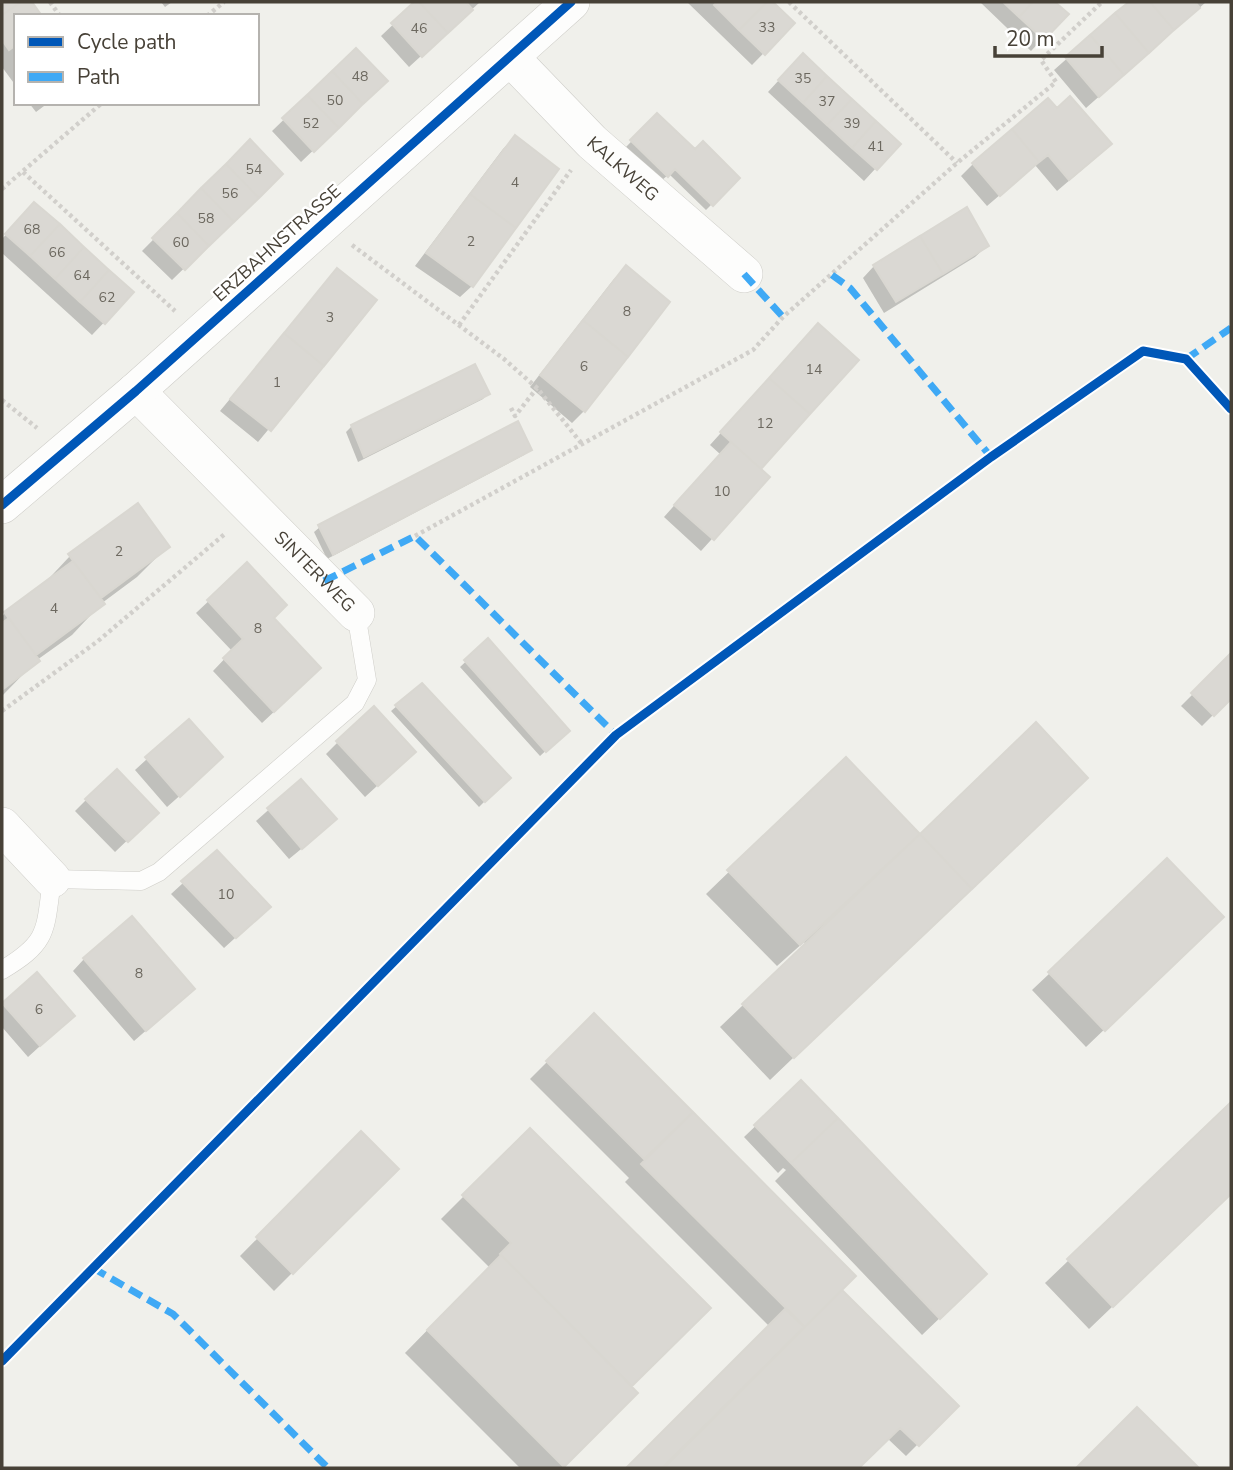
<svg xmlns="http://www.w3.org/2000/svg" width="1233" height="1470" font-family="'Nunito Sans',sans-serif">
<rect width="100%" height="100%" fill="#f0f0eb"/>
<path fill="#0003" d="M2,2h28l10,14h-24v70l-14,-19z
M161,2h11l-7,5z
M417,2h63l-71,65 -28,-31z
M687,2h84l22,21 -41,42z
M980,2h73l13,12 -35,37z
M1131,2h75l-120,106 -32,-38z
M356,50l30,31 -85,81 -29,-31z
M791,67l107,77 -34,37 -96,-89z
M29,103h19l-12,9z
M1056,110l42,46 -41,35 -22,-26 -48,41 -26,-30 12,-12z
M657,115l38,37 43,26 -32,32 -37,-36 -8,7 -35,-34z
M515,137l-43,149 -12,11 -45,-31 88,-117z
M250,142l31,32 -109,106 -30,-29z
M23,216l109,77 -40,42 -90,-82v-14z
M987,246l-12,11 -91,56 -21,-35 11,-12z
M626,268l41,34 -83,109 -12,12 -42,-36 84,-108z
M337,270l38,31 -117,141 -38,-31z
M807,337l-48,132 9,8 -67,74 -37,-34 56,-63 -10,-9z
M488,393l-5,6 -125,63 -12,-30 6,-6z
M530,450l-6,5 -197,104 -13,-27 6,-5z
M168,546l-31,31 -35,26 -30,32 -35,25 -35,36v-79l3,-4 35,-25 30,-32z
M247,565l25,53 36,62 -46,43 -49,-52 19,-20 -36,-38z
M488,641l74,95 -22,20 -80,-89z
M1231,656v41l-29,29 -21,-20z
M422,685l86,93 -29,29 -88,-96z
M338,742l64,21 -37,34 -39,-43z
M147,759l63,10 -43,38 -32,-37z
M846,759l73,77 149,-41 -298,285 -50,-53 86,-82 -2,-3 -27,24 -71,-72z
M301,781l22,50 -34,28 -33,-38z
M86,800l70,13 -41,39 -40,-41z
M217,852l40,66 -33,30 -53,-54z
M1204,934l-118,113 -54,-57 18,-17z
M84,959l97,41 -47,41 -61,-70z
M37,975l24,52 -33,30 -26,-30v-21z
M594,1015l259,261 -51,52 154,78 -50,50 -19,-18 -30,30h-229l142,-141 -145,-145 4,-4 -99,-99z
M801,1083l166,209 -45,43 -147,-154 11,-11 -3,-2 -5,5 -34,-36z
M1231,1105v88l-142,136 -44,-46z
M530,1130l178,178 -78,79 6,6 -75,75h-41l-115,-115 84,-86 -48,-48z
M361,1134l35,35 -122,122 -34,-35z
M1137,1409l60,59h-119z"/>
<path fill="#dad8d3" stroke="#d9d7d1" stroke-width="2" d="M2,2h19l-19,13z
M21,2h11l10,14h-26v29l-7,5 -7,-10v-25z
M414,2h5l29,31 -26,24 -31,-34z
M419,2h47l7,8 -25,23z
M717,2h50l-28,28 -25,-25z
M767,2h6l22,21 -30,32 -26,-25z
M1003,2h30l-14,15z
M1033,2h22l14,12 -25,26 -25,-23z
M1129,2h21l24,28 -25,23 -34,-40z
M1150,2h45l5,6 -26,22z
M1115,13l34,40 -25,22 -34,-40z
M1090,35l34,40 -25,22 -34,-40z
M356,48l32,33 -25,23 -31,-33z
M803,53l24,23 -24,27 -25,-23z
M332,71l31,33 -24,24 -32,-33z
M827,76l25,23 -25,26 -24,-22z
M307,95l32,33 -25,24 -32,-34z
M1070,96l42,48 -43,36 -21,-25 -9,7 -27,-33 36,-31 9,10z
M852,99l24,22 -24,27 -25,-23z
M657,113l38,36 8,-8 37,37 -27,28 -38,-37 -7,8 -38,-37z
M876,121l25,23 -24,26 -25,-22z
M1012,129l27,33 -39,34 -28,-33z
M515,135l44,34 -43,59 -46,-34z
M250,139l33,35 -24,24 -33,-34z
M226,164l33,34 -25,24 -33,-34z
M201,188l33,34 -25,24 -32,-33z
M470,194l46,34 -43,59 -47,-34z
M34,202l26,22 -30,32 -25,-22z
M967,207l22,39 -46,28 -23,-38z
M177,213l32,33 -24,24 -33,-32z
M60,224l24,23 -29,32 -25,-23z
M920,236l23,38 -47,28 -23,-37z
M84,247l25,23 -29,32 -25,-23z
M626,265l44,37 -42,55 -45,-37z
M337,268l40,32 -53,66 -40,-33z
M109,270l25,22 -29,32 -25,-22z
M583,320l45,37 -43,55 -45,-37z
M818,323l41,37 -49,54 -41,-36z
M284,333l40,33 -53,65 -41,-32z
M475,364l15,30 -126,63 -13,-32z
M769,378l41,36 -49,55 -41,-37z
M518,421l14,29 -199,105 -15,-30z
M731,442l39,35 -56,63 -40,-35z
M138,503l32,44 -69,51 -33,-44z
M73,561l32,43 -69,51 -32,-43z
M247,562l40,43 -13,13 47,50 -47,44 -51,-54 20,-19 -36,-39z
M9,618l31,43 -38,29v-67z
M488,638l82,93 -24,21 -82,-92z
M1231,653v46l-17,17 -23,-23z
M422,683l89,95 -26,24 -90,-97z
M374,706l42,46 -38,34 -42,-45z
M189,719l34,38 -43,40 -35,-40z
M1036,722l52,56 -116,111 -52,-55z
M846,757l74,77 -120,111 -73,-75z
M117,769l42,44 -31,29 -43,-43z
M301,779l36,40 -35,30 -35,-41z
M920,834l52,55 -178,169 -52,-54z
M217,850l54,57 -35,31 -55,-57z
M1167,858l57,59 -119,114 -57,-59z
M132,916l63,73 -49,42 -63,-73z
M37,972l38,44 -35,30 -38,-43z
M594,1013l99,99 -49,47 -98,-98z
M801,1080l37,38 -47,45 -37,-38z
M1231,1102v92l-118,113 -46,-48z
M693,1112l163,164 -51,51 -164,-163z
M838,1118l149,156 -47,45 -149,-156z
M530,1128l181,180 -79,78 -132,-132 11,-11 -49,-48z
M361,1131l38,38 -106,105 -37,-37z
M501,1255l137,138 -74,74 -137,-137z
M842,1290l117,116 -40,40 -19,-18 -41,40h-192l-2,-1z
M785,1309l19,18 -142,141h-36z
M1137,1407l62,61h-123z"/>
<g fill="none" stroke-linecap="round" stroke-linejoin="round">
<g stroke="#cecdc8" stroke-width="19">
<path id="service" d="M2,970c47,-28 43,-39 50,-91l89,2 18,-9 196,-169 12,-23 -11,-67"/>
</g>
<g stroke="#cecdc8" stroke-width="38">
<g id="minor">
<path id="s1" d="M510,57l82,85 152,132"/>
<path id="s2" d="M136,391l220,222"/>
<path d="M2,505l134,-114 435,-389"/>
<path d="M2,826l50,53"/>
</g>
</g>
<path stroke="#d1cfcb" stroke-width="4.5" stroke-dasharray="3.5 3.5" stroke-linecap="butt" d="M50,2l10,14
M789,2l168,161
M207,16l17,-14
M23,172l152,139
M2,189l100,-86
M352,245l152,114 33,29 45,56
M459,325l112,-155
M2,400l35,28
M511,408l4,8 22,-28
M415,536l338,-186 30,-33 174,-154 99,-81 -15,-22 61,-58
M2,711l96,-70 128,-108"/>
<use href="#service" stroke="#fdfdfc" stroke-width="18"/>
<use href="#minor" stroke="#fdfdfc" stroke-width="37"/>
<path stroke="#3fa9f5" stroke-width="7" stroke-dasharray="14 7" stroke-linecap="butt" d="M744,274l39,43
M832,275l18,13 141,169
M1186,359l45,-31
M324,581l91,-45 201,199
M93,1268l80,46 155,154"/>
<g stroke="#fff" stroke-width="13">
<path id="cycleway" d="M2,505l134,-114 435,-389
M2,1361l614,-626 375,-278 152,-106 43,8 45,50"/>
</g>
<use href="#cycleway" stroke="#0057b8" stroke-width="9"/>
</g>
<g text-anchor="middle" stroke-width="5" stroke-linejoin="round" paint-order="stroke">
<g font-size="14" fill="#6c685f">
<text x="767" y="32">33</text>
<text x="419" y="33">46</text>
<text x="360" y="81">48</text>
<text x="803" y="83">35</text>
<text x="335" y="105">50</text>
<text x="827" y="106">37</text>
<text x="311" y="128">52</text>
<text x="852" y="128">39</text>
<text x="876" y="151">41</text>
<text x="254" y="174">54</text>
<text x="515" y="187">4</text>
<text x="230" y="198">56</text>
<text x="206" y="223">58</text>
<text x="32" y="234">68</text>
<text x="471" y="246">2</text>
<text x="181" y="247">60</text>
<text x="57" y="257">66</text>
<text x="82" y="280">64</text>
<text x="107" y="302">62</text>
<text x="627" y="316">8</text>
<text x="330" y="322">3</text>
<text x="584" y="371">6</text>
<text x="814" y="374">14</text>
<text x="277" y="387">1</text>
<text x="765" y="428">12</text>
<text x="722" y="496">10</text>
<text x="119" y="556">2</text>
<text x="54" y="613">4</text>
<text x="258" y="633">8</text>
<text x="226" y="899">10</text>
<text x="139" y="978">8</text>
<text x="39" y="1014">6</text>
</g>
<g font-size="18" fill="#474137" stroke="#fff">
<text dy="6" stroke="none"><textPath href="#s1" startOffset="159">KALKWEG</textPath></text>
<text transform="translate(277 243) rotate(-42)" y="6">ERZBAHNSTRASSE</text>
<text dy="6" stroke="none"><textPath href="#s2" startOffset="254">SINTERWEG</textPath></text>
</g>
</g>
<rect width="1233" height="1470" fill="none" stroke="#474137" stroke-width="7"/>
<rect x="14" y="14" width="245" height="91" fill="#ffffff" stroke="#b5b3af" stroke-width="2"/>
<rect x="28" y="37" width="35" height="10" fill="#0057b8" stroke="#b5b3af" stroke-width="2"/>
<text x="77" y="49" font-size="21" fill="#474137">Cycle path</text>
<rect x="28" y="72" width="35" height="10" fill="#3fa9f5" stroke="#b5b3af" stroke-width="2"/>
<text x="77" y="84" font-size="21" fill="#474137">Path</text>
<path d="M995 46v10h107v-10" fill="none" stroke="#474137" stroke-width="3.5"/>
<text x="1006" y="46" font-size="21" fill="#474137" stroke="#ffffff" stroke-width="5" paint-order="stroke">20 m</text>
</svg>
